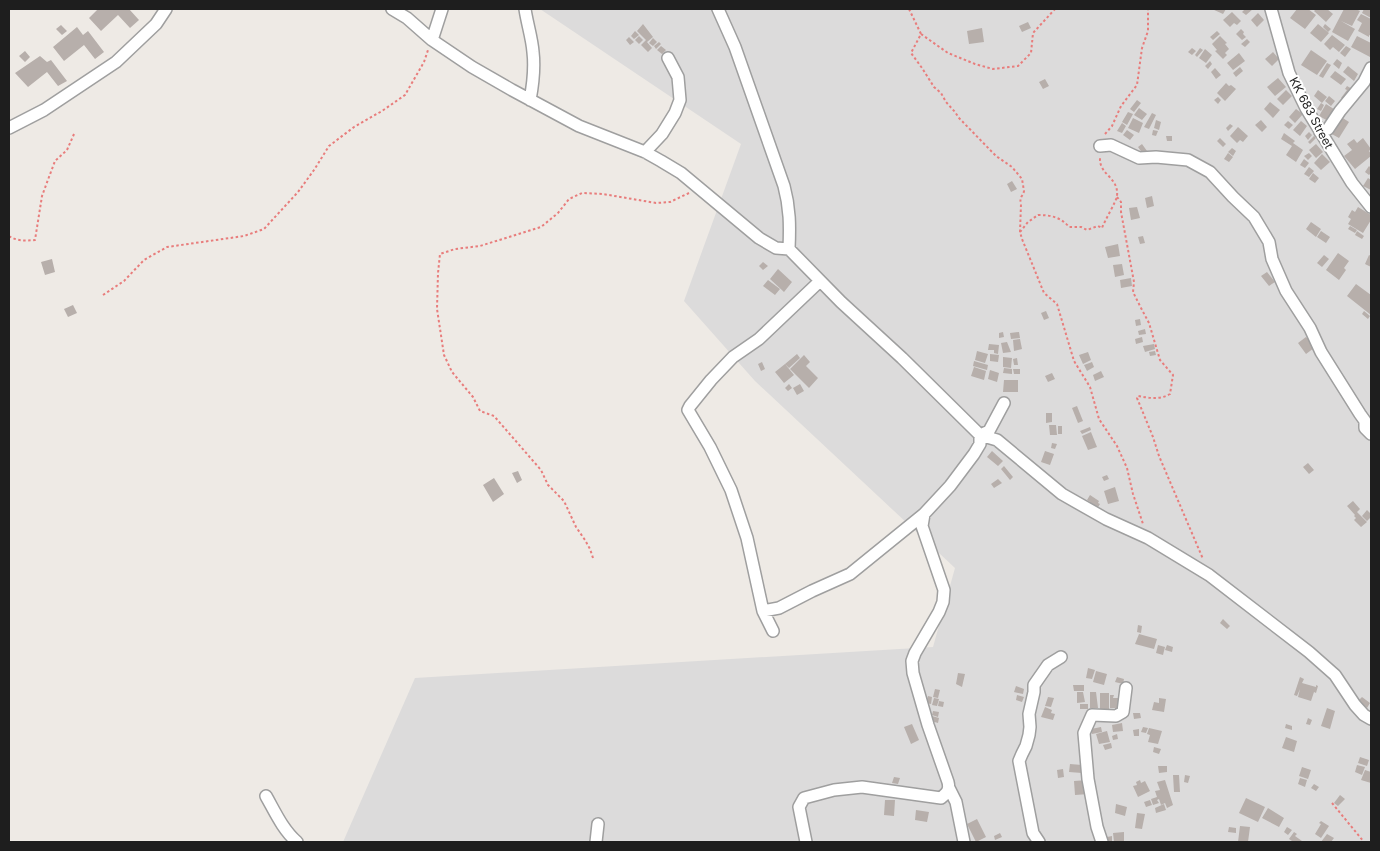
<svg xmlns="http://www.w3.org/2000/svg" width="1380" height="851" font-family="Inter,sans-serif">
<rect width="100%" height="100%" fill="#eeeae5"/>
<path fill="#dcdbdb" d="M540,9h831v833h-1028l72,-164 518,-31 22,-79 -200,-187 -71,-80 57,-157z"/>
<path fill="#b7afab" d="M98,9h31l10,11 -9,8 -12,-13 -17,16 -12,-13z
M1212,9h14l-3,5z
M1245,9h8l-7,6 -4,-3z
M1297,9h11l8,6 -11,14 -15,-11z
M1316,9h11l6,5 -7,8 -12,-11z
M1344,9h12l4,2 -8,15 -11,-5 14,8 -7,12 -16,-9z
M1364,9h7v9l-9,-5z
M1232,12l9,9 -4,4 -3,-2 -4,4 -7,-7z
M1258,13l6,7 -7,7 -6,-7z
M1361,14l10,5v17l-2,-1v2l-11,-6 4,-8 -5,-3z
M1028,22l3,6 -9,4 -3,-6z
M643,24l10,13 -6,5 5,6 -4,4 -7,-7 5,-5 -9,-9z
M1318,24l11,9 -8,9 -11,-9z
M1325,24l6,5 -3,3 -5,-5z
M61,25l6,6 -5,4 -6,-6z
M77,27l6,8 5,-4 16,21 -9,7 -11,-14 -20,16 -11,-14z
M982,28l2,14 -15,2 -2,-13z
M1241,29l3,3 -1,2 3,3 -4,3 -6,-6z
M635,31l4,4 -5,4 -3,-3z
M1217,31l3,3 -7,6 -3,-3z
M1332,35l13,10 -6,7 -6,-5 -3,3 -6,-6z
M639,36l4,4 -4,4 -4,-4z
M1220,36l7,7 -2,1 4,5 -4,4 2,2 -4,4 -8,-8 2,-1 -5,-6z
M1357,36l14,7 -1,3 1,1 -1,10 -19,-10z
M629,37l5,5 -4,3 -4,-5z
M653,38l4,4 -4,4 -4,-3z
M1247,39l3,3 -5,5 -4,-3z
M659,42l2,2 -5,5 -2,-3z
M661,46l5,4 -4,4 -5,-4z
M1346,46l5,3 -6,8 -5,-4z
M1192,48l4,3 -4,4 -4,-3z
M1200,48l3,2 -6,7 -2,-2z
M1205,49l7,6 -6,8 -7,-5z
M1311,50l16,11 -10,14 -16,-10z
M25,51l5,6 -5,5 -6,-6z
M1273,52l6,7 -7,7 -7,-7z
M1239,53l6,8 -12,9 -6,-7z
M40,56l7,6 4,-2 16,21 -9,5 -11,-14 -19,15 -13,-14z
M1337,59l5,4 -3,6 -6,-5z
M1210,61l2,3 -4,5 -3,-3z
M1327,63l4,2 -8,13 -4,-2z
M1348,66l10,8 -4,7 -11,-9z
M1240,67l3,4 -7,6 -3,-4z
M1215,68l6,7 -5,4 -5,-7z
M1335,71l11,8 -5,6 -11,-8z
M1278,78l8,9 -11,9 -8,-9z
M1045,79l4,7 -6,3 -4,-7z
M1226,83l3,3 2,-1 5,4 -11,12 -8,-8z
M1347,86l7,4 -8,11 -5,-3 6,-8 -2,-1z
M1286,90l6,6 -9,9 -6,-6z
M1318,90l9,7 -5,6 -8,-7z
M1329,96l6,5 -4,5 -6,-5z
M1218,97l3,3 -3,4 -4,-4z
M1137,100l4,3 -7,9 -4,-3z
M1270,102l10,8 -7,8 -9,-9z
M1321,103l3,2 -3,6 -4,-2z
M1326,104l11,7 -7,11 -11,-6z
M1139,108l8,6 -5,6 -8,-5z
M1296,109l7,5 -8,9 -6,-6z
M1128,112l5,2 -6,11 -5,-3z
M1152,113l4,2 -7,14 -5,-2z
M1338,115l11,7 -10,16 -11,-6z
M1133,118l10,5 -4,10 -11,-5z
M1156,120l5,2 -2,8 -5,-2z
M1261,120l6,7 -5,5 -7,-7z
M1288,121l5,4 -4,4 -5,-4z
M1301,121l6,5 -7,10 -7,-6z
M1122,123l4,3 -4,7 -5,-2z
M1230,124l3,2 -5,5 -2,-3z
M1238,127l10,9 -5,6 -3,-2 -3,3 -7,-7z
M1127,130l7,5 -4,5 -7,-5z
M1153,130l5,1 -2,5 -4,-1z
M1309,132l3,3 -4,5 -3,-4z
M1284,133l11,8 -2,2 10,7 -7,12 -10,-7 6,-9 -11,-7z
M1166,136h6v5h-5z
M1314,136l2,2 -6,6 -2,-2z
M1220,138l6,6 -3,3 -6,-6z
M1363,138l8,11 -2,2 2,3v2l-16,13 -11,-13 8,-6 -5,-6 7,-5 3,4z
M1142,144l5,7 -4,3 -5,-7z
M1316,144l7,8 -7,6 -7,-8z
M1232,148l4,3 -3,5 -5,-4z
M1228,153l5,4 -4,5 -5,-3z
M1309,153l3,3 -4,4 -4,-4z
M1322,154l8,8 -9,8 -7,-7z
M1304,159l5,4 -4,5 -5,-3z
M1369,166l2,2v5l-2,2 -4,-3z
M1309,167l5,4 -5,6 -5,-3z
M1313,173l6,5 -4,5 -6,-4z
M1368,178l3,2v10l-8,-4z
M1012,181l5,8 -6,3 -4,-8z
M1152,196l2,10 -7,2 -2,-10z
M1137,207l3,11 -9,2 -2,-12z
M1358,207l13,8v5l-8,13 -15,-9 3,-5 -3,-2 4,-7 3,2z
M1311,222l10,7 -5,8 -10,-8z
M1350,226l7,4 -2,3 -7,-4z
M1321,231l9,6 -4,6 -9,-6z
M1357,231l7,5 -2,3 -7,-4z
M1143,236l2,7 -5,1 -2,-7z
M1118,244l2,12 -12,2 -3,-11z
M1338,253l11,8 -5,7 2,2 -7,10 -13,-10z
M1324,255l5,4 -7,8 -5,-4z
M1369,255l2,1v11l-6,-3z
M52,259l3,13 -10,3 -4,-13z
M763,262l5,4 -5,4 -4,-4z
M1122,264l2,11 -9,2 -2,-12z
M778,269l14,13 -8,10 -14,-13z
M1267,272l8,10 -6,4 -8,-10z
M1131,278l1,8 -11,2 -1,-8z
M768,280l12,9 -5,6 -12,-9z
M1356,284l15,11v20l-24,-19z
M73,305l4,8 -9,4 -4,-8z
M1046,311l3,7 -5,2 -3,-7z
M1364,311l6,5 -2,3 -6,-5z
M1140,319l1,6 -5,1 -1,-6z
M1145,329l1,5 -7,1 -1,-4z
M1003,332l1,5 -5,1v-5z
M1019,332l1,6 -9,1 -1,-6z
M1142,337l1,5 -7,2 -1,-5z
M1306,337l3,3 -7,6 7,-6 5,8 -8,6 -8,-11z
M1020,339l2,10 -8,2 -1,-11z
M1007,342l4,10 -8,1 -2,-10z
M989,344l10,1 -1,9 -4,-1v-3h-6z
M1154,344l1,5 -10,3 -2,-6z
M977,351l11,3 -3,9 -10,-3z
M1155,351l1,4 -6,1 -1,-4z
M1088,352l3,8 -8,4 -4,-9z
M797,354l3,4 -11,10 -4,-4z
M990,354l9,1 -1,7 -8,-1z
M804,355l6,7 -4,4 12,12 -9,10 -19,-19z
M1003,357l9,1 -1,10 -8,-1z
M1017,358l1,7h-4l-1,-6z
M974,361l14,4 -1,5 -14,-4z
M762,362l3,7 -4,2 -3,-7z
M1092,362l2,5 -7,4 -3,-6z
M785,364l9,11 -10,8 -9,-11z
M974,367l12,4 -2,9 -13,-4z
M1004,368l8,1v5l-9,-1z
M1013,369h7v5h-6z
M990,370l9,3 -2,9 -9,-3z
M1101,371l3,6 -9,4 -2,-6z
M1052,373l3,6 -7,3 -3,-6z
M1004,380h14v12h-15z
M789,384l3,4 -4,3 -3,-3z
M800,384l4,7 -7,4 -4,-7z
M1077,406l6,15 -5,2 -6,-15z
M1046,413h6v9l-6,1z
M1049,425h7l1,10h-7z
M1058,426h4v8h-4z
M1090,427l1,3 -9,4 -2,-3z
M1091,432l6,15 -9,3 -6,-14z
M1052,443l5,1 -2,5 -4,-1z
M992,451l11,10 -5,5 -11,-9z
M1045,451l9,3 -4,11 -9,-3z
M1308,463l6,7 -5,4 -6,-7z
M1004,466l9,11 -3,3 -9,-11z
M518,471l4,9 -5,3 -5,-10z
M1107,475l2,4 -5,2 -2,-4z
M494,478l10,16 -11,8 -10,-17z
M998,479l4,4 -8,5 -3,-4z
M1115,487l4,14 -11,3 -4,-13z
M1090,495l9,6 -1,2 2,1 -3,5 -8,-5 1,-2 -3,-2z
M1353,501l7,8 -3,3 10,10 -6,5 -7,-7 2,-2 -2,-2 1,-1 -8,-9z
M1367,510l4,4v3l-4,4 -5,-5z
M1223,619l7,7 -3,3 -7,-6z
M1138,625l4,1 -1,7 -4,-1z
M1139,634l18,5 -3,10 -19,-5z
M1158,645l7,2 -2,8 -7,-2z
M1167,645l6,2 -1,5 -7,-2z
M1088,668l7,2 -3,9 -6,-1z
M1096,671l11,3 -3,11 -11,-3z
M958,673l7,1 -3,13 -6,-3z
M1117,677l7,2 -1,5 -8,-2z
M1300,677l4,2 -2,4 14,4v-2l2,1 -2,7 -2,-1 -3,9 -13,-4 2,-8 -3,7 -3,-1z
M1073,685h11v6h-10z
M1016,686l8,3 -1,5 -9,-2z
M935,689l5,1 -2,8 -5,-1z
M1077,692h6l2,10 -8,1z
M1090,692h6l2,16h-8z
M1100,693h9v16h-9z
M1017,695l7,2 -2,5 -6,-2z
M1110,695h4l-1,3h8v15h-6v-5h-5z
M928,696l4,1 -1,7 -5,-1z
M1048,697l6,1 -3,9 -6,-1z
M1362,697l8,6 -3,5 -9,-7z
M934,698l5,1 -2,7 -5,-1z
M1159,698l7,1 -2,13 -12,-2 2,-8 5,1z
M939,701l5,1 -1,5 -5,-1z
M1080,704h8v5h-8z
M1045,707l7,3 -1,3 4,1 -2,6 -12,-3z
M1327,708l8,3 -5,18 -9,-3z
M933,711l6,1 -1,5 -6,-2z
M1133,713h7l1,5 -7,1z
M932,716l7,2 -1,5 -7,-2z
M1308,718l4,2 -2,5 -4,-1z
M1122,723l1,8 -10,1 -1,-7z
M912,724l7,16 -8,4 -7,-17z
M1286,724l6,2v4l-7,-2z
M1101,727l1,5 -10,2 -1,-5z
M1143,727l5,1 -2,5 -5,-1z
M1149,728l13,3 -4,13 -10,-2 2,-7 -3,-1z
M1139,729v7h-5l-1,-6z
M1107,731l3,11 -11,2 -3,-10z
M1117,734l1,5 -5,1 -1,-4z
M1286,737l11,4 -3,11 -12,-4z
M1111,743l1,5 -7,2 -2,-5z
M1154,747l7,2 -2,5 -6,-2z
M1360,757l9,3 -2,6 -9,-3z
M1070,764l12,1v8l-13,-1z
M1357,765l8,2 -3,8 -7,-3z
M1158,766h9v6l-8,1z
M1302,767l9,3 -3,9 -9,-3z
M1063,769l1,8 -6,1 -1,-8z
M1365,770l6,2v11l-10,-3z
M1173,775h6l1,17h-6z
M1185,775l5,1 -2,7 -4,-1z
M894,777l6,1 -2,6 -6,-1z
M1300,778l7,2 -2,7 -7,-3z
M1088,780l1,14 -14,1 -1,-14z
M1140,780l1,3 4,-2 5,10 -12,6 -5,-11 4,-1 -1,-3z
M1165,780l8,25 -6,3 -2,-5 -4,2 -2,-6 -2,1 2,3 -6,2 -2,-6 6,-2 -2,-6 5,-1 -3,-8z
M1314,784l5,3 -3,4 -5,-3z
M1340,795l5,4 -7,7 -4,-3z
M1246,798l19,9 -7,15 -19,-9z
M885,800h10l-1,16 -10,-1z
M1150,800l2,5 -6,2 -2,-5z
M1116,804l11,3 -2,9 -10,-3z
M1164,804l2,6 -10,3 -1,-5z
M1268,808l16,10 -5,9 -17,-9z
M916,810l13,2 -2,10 -12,-2z
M1137,813l8,1 -3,15 -7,-1z
M977,819l9,18 -10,5 -9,-18z
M1321,821l8,5 -8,12 -6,-4 6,-10 -2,-1z
M1240,826l10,1 -2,15h-10z
M1229,827l7,1v5l-8,-1z
M1287,827l5,3 -4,5 -4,-3z
M1124,832v9l-10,1 -1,-9z
M1294,832l3,2 -2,2 7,5 -2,1h-9l1,-1 -3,-2z
M1000,833l2,4 -7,3 -1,-4z
M1327,834l7,4 -3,4h-10z
M1112,836v6h-4l-1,-5z"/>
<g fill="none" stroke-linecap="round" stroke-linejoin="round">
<g stroke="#9f9f9f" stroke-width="14">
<path id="minor" d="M392,9l15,9 25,22 40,27 40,23 67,36 66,26 16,9 20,12 78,65 17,10 13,1 52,53 61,56 78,77 17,5 65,54 44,25 42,19 61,37 100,77 26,23 20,30 9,10 7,4
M525,9c2,14 7,29 8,43 2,17 0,32 -3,48
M718,9l17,38 49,139c6,22 6,40 5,63
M1271,9l18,64 17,35 46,75 19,24
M432,40l10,-31
M9,128l35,-18 72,-48 40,-38 10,-15
M1320,132l8,-3 12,-18 24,-29 7,-14
M1100,146l11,-1 28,13 17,-1 32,3 22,12 23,25 21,20 15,25 3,17 14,32 24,37 11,24 39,62 5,7v7l6,6
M645,152l17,-18 13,-21 5,-13 -2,-23 -10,-19
M763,611l16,-3 33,-17 38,-17 74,-60
M773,631l-10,-20 -16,-73 -16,-48 -21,-43 -22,-37 2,-4 21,-26 22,-23 26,-18 61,-58
M949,788l7,14 8,40
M266,796c9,16 17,34 31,46
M596,842l2,-18
M806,842l-7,-35 5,-9 30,-8 28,-3 79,11c6,-5 9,-8 7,-16l-20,-57 -15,-52 -1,-12 3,-8 24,-41 4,-10 1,-12 -22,-64 2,-12 26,-28 24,-32 6,-10v-9l9,-4 15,-28
M1039,842l-6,-9 -14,-72 3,-7 4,-8 3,-11 1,-8 -1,-13 5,-22v-7l14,-20 13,-8
M1102,842l-5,-15 -9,-48 -4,-46 8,-18 24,1 7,-4 3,-24"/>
</g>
<path stroke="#e87d7c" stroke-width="2" stroke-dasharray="2.5 2.5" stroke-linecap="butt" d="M909,9l12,25 -10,19 11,15 12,19 7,6 5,9 9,10 4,6 37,38 16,11 10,12 2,12c-1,6 -5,5 -3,13l-1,28 2,7 22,54 13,11 17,57 16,26 9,32 18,27 10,22 6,26 10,30
M921,34l27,19 27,11 18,5 25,-3 13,-13 2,-20 22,-24
M1105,134l7,-8 9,-20 16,-21 5,-37 6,-17v-22
M1117,197l4,5v10l13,70 -1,10 8,16 8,15 11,37 13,15 -3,19c-10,6 -21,4 -32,2l-1,2 16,39 6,19 44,103
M1020,232l8,-10 10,-7c12,0 23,2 31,12h12l6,3 11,-4 4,2c2,-6 15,-28 15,-32 2,-19 -18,-21 -17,-38
M9,236c8,5 16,5 26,4l7,-44 7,-19 6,-16 12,-11 7,-16
M103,295l21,-14 20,-21 23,-13 77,-11 20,-7 34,-37 16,-22 15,-24 25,-19 28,-16 23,-16 19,-33 4,-12
M593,558l-3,-9 -5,-9 -9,-13 -12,-26 -16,-16 -7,-15 -47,-54 -14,-5 -7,-14 -21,-25 -8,-17 -7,-46 1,-36 2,-19 15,-5 25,-3 61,-19 17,-14 11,-14 13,-6 21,1 53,9 14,-1 19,-9
M1332,803l32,39"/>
<use href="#minor" stroke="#fff" stroke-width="11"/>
</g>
<g text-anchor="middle" stroke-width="4" stroke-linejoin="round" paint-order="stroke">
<g font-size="12" fill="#1e1e1e" stroke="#fff">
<text transform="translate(1311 113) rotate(62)" y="4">KK 683 Street</text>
</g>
</g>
<rect width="1380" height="851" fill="none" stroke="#1e1e1e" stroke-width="20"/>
</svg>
